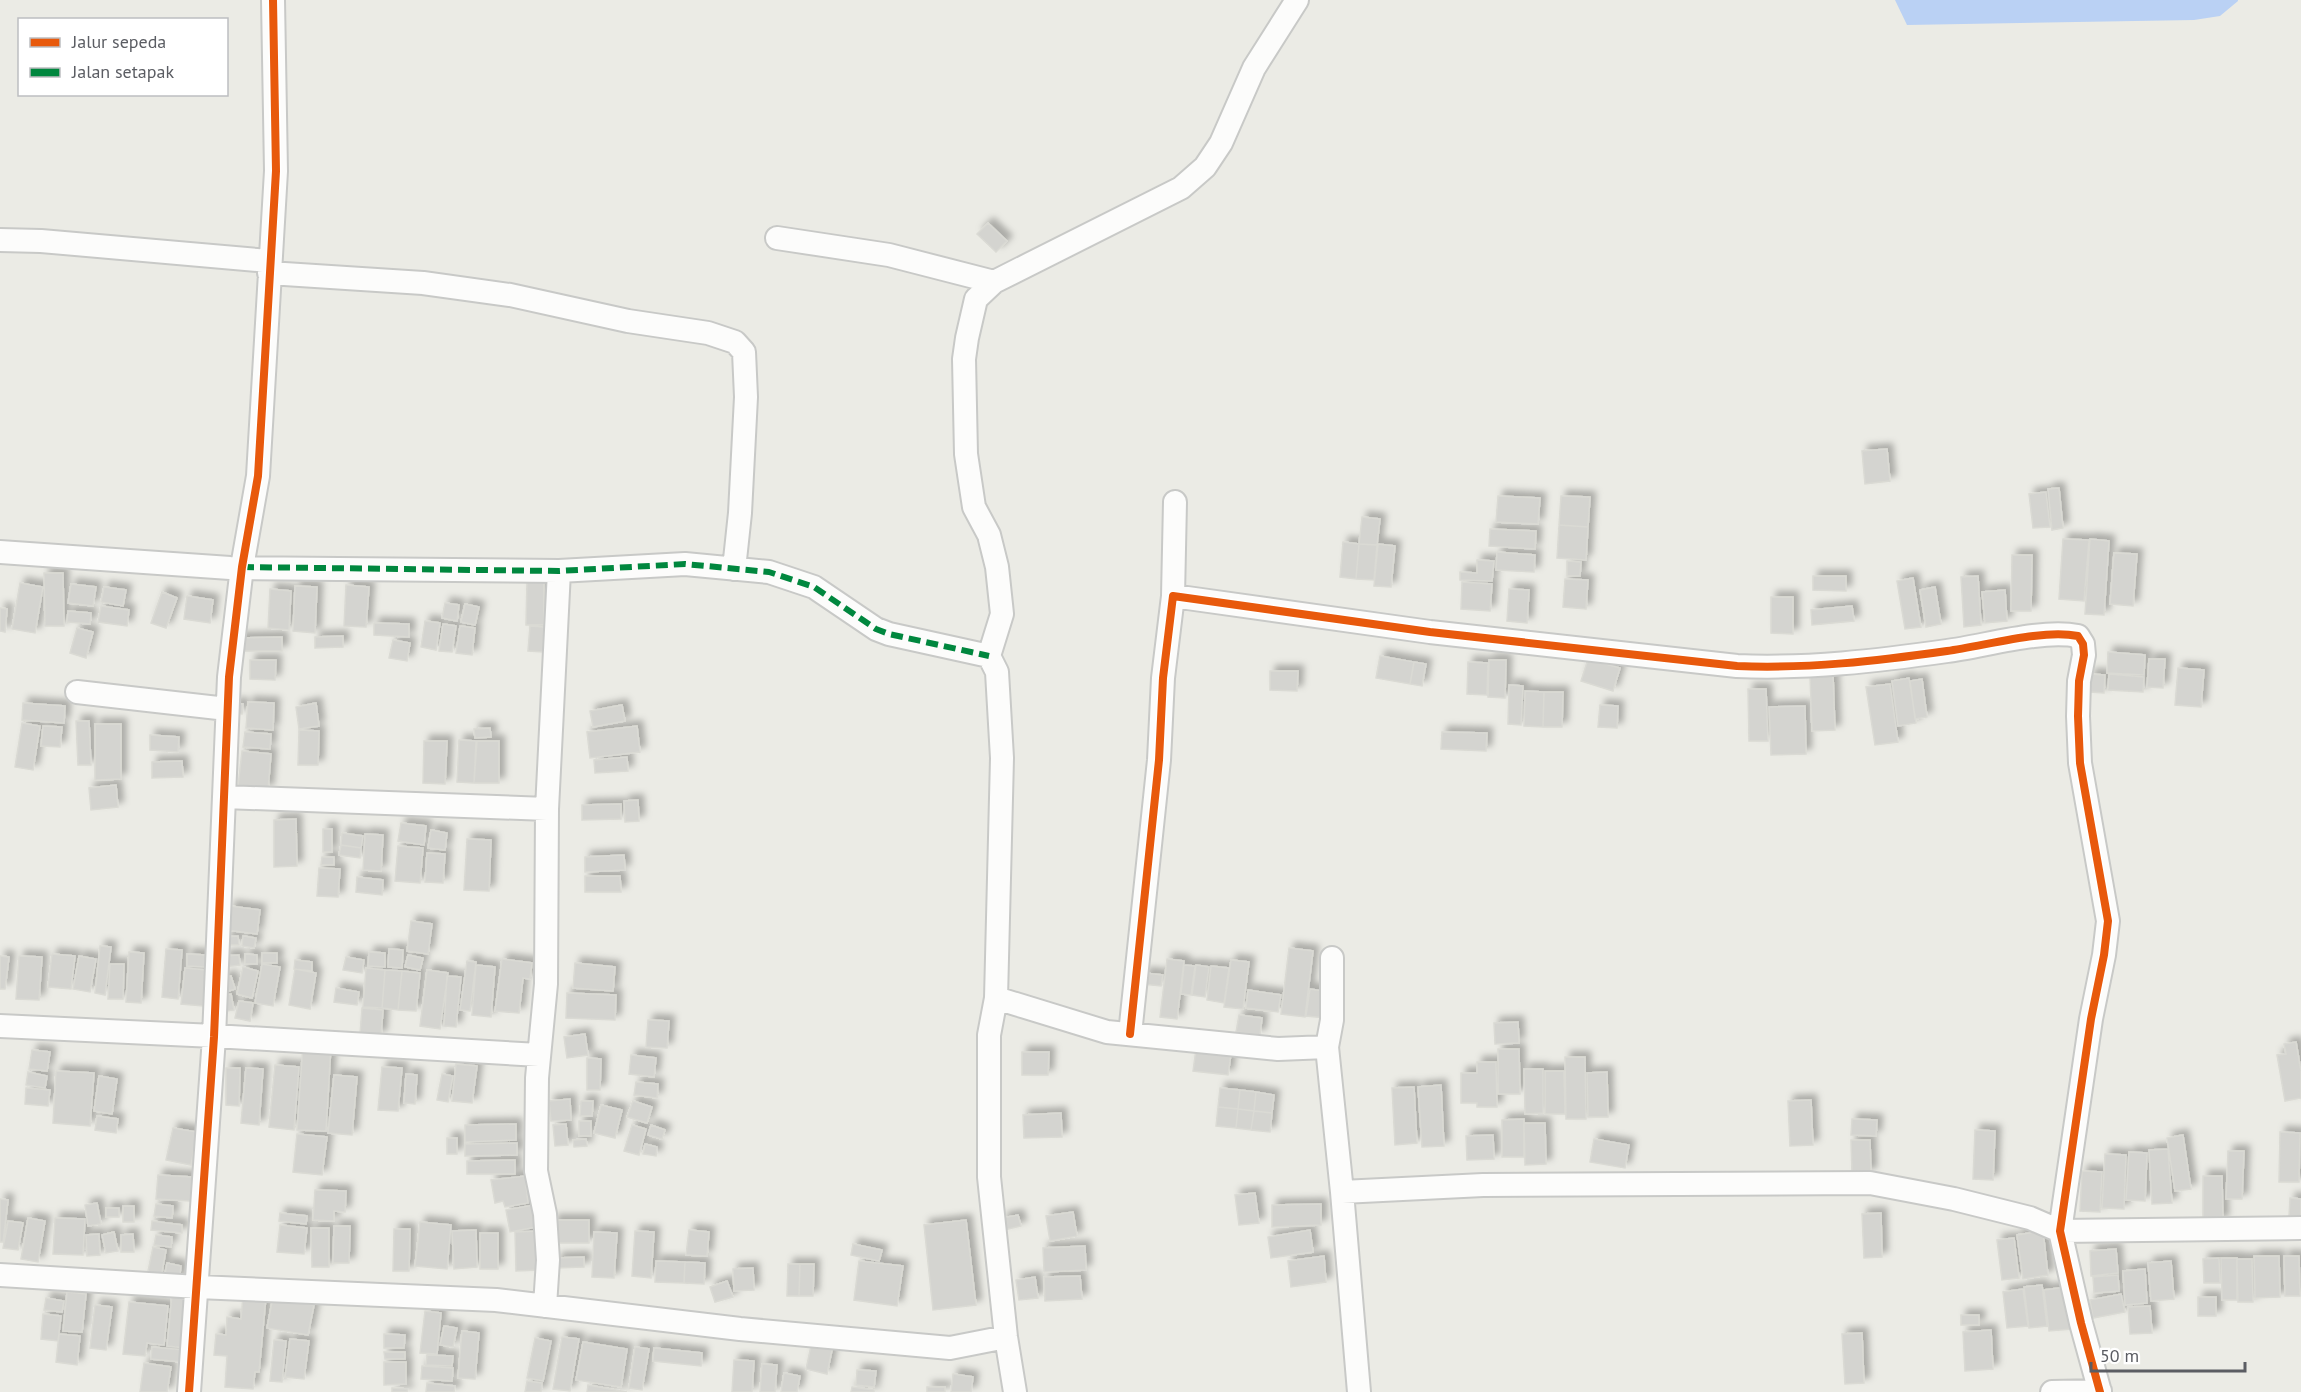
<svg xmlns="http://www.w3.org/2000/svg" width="2301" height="1392" font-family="'PT Sans',sans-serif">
<defs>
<filter id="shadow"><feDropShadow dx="5.5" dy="-5.5" stdDeviation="3" flood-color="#0004"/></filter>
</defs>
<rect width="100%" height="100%" fill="#ebebe5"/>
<path fill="#bad1f4" d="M1895,0h343v1l-18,15 -26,4 -287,5z"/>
<path fill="#d4d4d0" stroke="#dadad4" stroke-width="1.5" filter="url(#shadow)" d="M988,223l19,18 -11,11 -19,-18z
M1887,449l3,32 -25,3 -3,-33z
M2059,488l4,40 -11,2 -4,-41z
M2046,492l4,35 -17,1 -4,-34z
M1498,496l42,2 -2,26 -42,-2z
M1561,496l29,1 -2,30 -29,-2z
M1362,517l18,2 -3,26 -18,-1z
M1559,525l29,2 -2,33 -29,-2z
M1490,529l46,2 -1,18 -46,-3z
M2063,539l26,1 -5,61 -25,-2z
M2090,539l19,2 -5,74 -19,-1z
M1343,542l16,2 -3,35 -16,-2z
M1359,544l18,1 -3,35 -18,-1z
M1378,544l17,2 -4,41 -17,-1z
M1497,552l38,3 -1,17 -38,-2z
M2114,553l23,1 -4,52 -23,-2z
M2012,555h20l-1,56h-20z
M1477,560l17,1 -2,20 -32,-1v-8l17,1z
M1567,561l14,1 -1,14h-13z
M44,573h19l1,53h-19z
M1813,576h33v15l-33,-1z
M1978,576l3,49 -17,2 -3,-50z
M1913,578l8,49 -16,2 -8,-48z
M527,579h17v46h-18z
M1565,579l23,1 -2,29 -23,-2z
M1462,582l30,2 -2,27 -29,-2z
M20,583l23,4 -8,46 -23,-4z
M71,584l25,3 -3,19 -25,-3z
M346,585l23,2 -3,40 -22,-1z
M295,586l22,1 -2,46 -22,-2z
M104,587l22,3 -3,16 -22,-4z
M1935,587l6,37 -15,3 -6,-37z
M270,589l21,2 -2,39 -21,-2z
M1509,589l20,1 -2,33 -20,-2z
M2005,590l2,31 -22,2 -3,-31z
M162,592l15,6 -11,30 -15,-5z
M187,596l26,4 -3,23 -26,-4z
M1771,597h22v37l-22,-1z
M445,603l14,2 -2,16 -15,-3z
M465,604l14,3 -4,18 -14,-3z
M101,606l28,4 -2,16 -29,-4z
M1852,606l2,15 -42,4 -1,-15z
M0,608l7,1 -2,23 -5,-1z
M68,611l23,2 -1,11 -23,-2z
M425,621l15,2 -4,27 -15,-3z
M374,623l35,1v13l-35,-2z
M443,624l13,2 -4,26 -13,-1z
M460,626l15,2 -3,27 -16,-2z
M530,626l14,1 -1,25 -15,-1z
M77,628l16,4 -7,26 -16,-5z
M343,636v11l-28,1v-11z
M282,637v14h-45v-13z
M393,640l17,3 -3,18 -18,-3z
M2108,652l37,3 -1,20 -37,-2z
M1380,656l34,6 -4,22 -34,-6z
M1588,659l32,9 -7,23 -32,-10z
M2149,659h16l-2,29 -16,-1z
M250,660h26l-1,20 -25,-1z
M1489,660h17l-1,38 -17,-1z
M1414,662l12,2 -4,22 -12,-2z
M1468,662l20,1 -1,32 -20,-1z
M2178,668l26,2 -3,37 -26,-2z
M1270,671h28l-1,20 -27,-1z
M1833,674l2,56 -23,1 -2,-55z
M2090,674l15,1 -1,18 -15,-1z
M2109,674l35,3 -1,15 -35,-2z
M1909,678l7,45 -18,3 -6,-45z
M1922,679l5,38 -12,2 -5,-38z
M1890,684l8,58 -23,3 -9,-58z
M1509,685l14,1 -2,39 -13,-1z
M1748,689h18l2,52h-19z
M1525,691l19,1 -1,35 -19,-1z
M1544,692h19l-1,35h-19z
M248,702l26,1 -1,27 -27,-2z
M23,703l42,3 -1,17 -42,-3z
M234,703l9,1 -1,10 -9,-1z
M316,703l3,23 -20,3 -3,-22z
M622,705l3,16 -32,6 -3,-16z
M1600,705l18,1 -1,22 -19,-1z
M1805,706l1,48 -35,1 -2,-48z
M76,721h13l2,44h-13z
M22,723l18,3 -7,44 -18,-3z
M95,724h26v55l-26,1z
M43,726l19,1 -2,20 -19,-1z
M637,726l3,26 -50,6 -3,-26z
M490,728l1,9 -16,1 -1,-9z
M299,730l20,1 -1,34h-20z
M245,732l26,2 -1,15 -27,-2z
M1442,732l45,1 -1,18 -45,-2z
M150,735l29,2 -1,15 -28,-2z
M459,740l17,1 -2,42 -17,-1z
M424,741h23l-2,43 -22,-1z
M477,741h22v42h-25z
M242,751l29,3 -3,36 -30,-3z
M627,757l1,14 -33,2 -1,-13z
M182,761l1,16 -31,1v-16z
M116,785l2,22 -27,3 -2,-22z
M638,800l1,21 -14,1 -1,-21z
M621,804v15l-39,1v-15z
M296,819l1,47 -23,1v-47z
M401,823l25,3 -2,19 -26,-4z
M323,829h9v23h-9z
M431,830l16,3 -2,17 -17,-2z
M342,833l21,3 -2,12 -20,-3z
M365,834l18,1 -2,36 -18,-1z
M467,839l24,1 -2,51 -25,-1z
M341,845l20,3 -1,10 -21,-3z
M398,846l25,2 -3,35 -25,-2z
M427,853l18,1 -2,29 -18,-1z
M624,855l1,15 -40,2v-15z
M322,857h12v8h-13z
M319,868l21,1 -2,28 -21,-1z
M585,876h35l1,16h-36z
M357,877l26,3 -1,15 -26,-3z
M230,906l30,4 -3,24 -30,-4z
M411,921l21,3 -4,30 -21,-3z
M238,936l1,9h-13v-8z
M243,936l13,2 -2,10 -12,-2z
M100,946l11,1 -6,48 -10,-2z
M1289,948l24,3 -8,66 -24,-3z
M166,949l16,1 -4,49 -16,-2z
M389,949l14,1 -1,18 -14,-1z
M129,952l15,1 -3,50 -15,-1z
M369,952l16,1v14l-17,-1z
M262,953h15v10h-15z
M52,954l23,2 -4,33 -23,-2z
M187,954l19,1v12l-19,-1z
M245,954l12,1v9h-12z
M239,955l1,10 -15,2 -1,-11z
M408,955l15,3 -3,12 -15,-3z
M0,956l9,1 -4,32h-5z
M19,956l23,1 -3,43 -23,-1z
M79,956l17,3 -6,33 -17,-3z
M346,957l18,3 -2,13 -19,-3z
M502,959l30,4 -2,16 -7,-1 -4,35 -24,-2z
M1167,959l17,2 -7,58 -17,-2z
M295,960l17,2v9l-18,-2z
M1231,960l18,2 -6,47 -19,-2z
M467,961l9,1 -6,49 -10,-1z
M575,963l40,4 -2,24 -40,-3z
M110,964h14l-1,35h-15z
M262,964l18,3 -7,39 -18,-3z
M476,965l19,2 -4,50 -19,-2z
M1184,965l11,1 -4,29 -10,-1z
M1196,965l13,2 -4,30 -13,-2z
M1211,966l18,2 -5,35 -17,-3z
M243,967l15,4 -6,27 -15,-4z
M185,968l22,2 -4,36 -22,-2z
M366,968l19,2 -3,38 -19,-1z
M295,969l21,4 -6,36 -21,-4z
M385,970l17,1 -4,39 -16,-2z
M427,970l21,3 -8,56 -20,-3z
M402,971l18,2 -4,38 -18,-1z
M1144,973l19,2 -2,11 -18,-2z
M231,976l4,13 -10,3 -4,-13z
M447,976l14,1 -5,50 -12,-1z
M336,988l23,4 -2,13 -23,-3z
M1310,989l19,3 -3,26 -20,-2z
M1248,990l33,5 -3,17 -32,-4z
M567,993l49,2 -1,25 -49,-2z
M231,994l3,16 -13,2 -2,-16z
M239,1001l14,2 -3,18 -15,-3z
M362,1008l21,2 -2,26 -21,-2z
M1239,1015l23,3 -2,17 -24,-3z
M648,1020l21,1 -2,27 -21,-1z
M1518,1022l1,21 -24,1 -1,-21z
M585,1034l3,21 -21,3 -3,-21z
M2296,1042l5,29v27l-16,3 -8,-46 9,-1 -2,-10z
M303,1044l28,2 -5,85 -29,-1z
M1196,1049l35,5 -3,21 -35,-4z
M1498,1049h21l1,45h-22z
M32,1050l18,2 -3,19 -18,-2z
M1022,1052h27l-1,23h-26z
M631,1055l25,3 -2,19 -25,-3z
M1565,1057h20l1,62h-20z
M587,1058l14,1 -1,31h-13z
M1477,1062h19l1,45h-20v-4h-16v-30h16z
M456,1064l21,2 -5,37 -20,-2z
M275,1065l24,2 -5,63 -25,-3z
M382,1067l20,1 -4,43 -20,-1z
M226,1068h14l-1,38 -13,-1z
M246,1068l17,1 -4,56 -18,-2z
M1524,1069h19v44l-18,1z
M56,1071l38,2 -4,53 -37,-3z
M1545,1071h19l1,43h-20z
M28,1072l19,4 -2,12 -19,-3z
M1607,1072l1,45h-20l-1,-44z
M406,1074l11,1 -2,29 -11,-1z
M442,1074l11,2 -5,26 -11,-2z
M334,1075l23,2 -5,58 -24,-2z
M99,1076l18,3 -5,35 -18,-3z
M636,1082l22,2 -1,14 -23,-3z
M1441,1085l3,61 -22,1 -4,-60z
M1414,1087l3,56 -22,2 -3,-57z
M26,1088l24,2 -2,16 -23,-2z
M1220,1088l20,2 -2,19 -20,-2z
M1240,1090l16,2 -2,19 -16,-2z
M1256,1092l18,3 -2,18 -18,-2z
M570,1099l1,21 -20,1 -2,-20z
M1811,1100l2,45 -23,1 -2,-45z
M581,1101h12l-1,15h-12z
M633,1101l19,6 -5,16 -20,-6z
M601,1105l21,5 -7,28 -21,-5z
M1218,1107l20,2 -2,19 -20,-2z
M1238,1109l16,2 -3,19 -15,-2z
M1254,1111l18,2 -2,19 -19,-2z
M1061,1113l1,24 -38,1 -1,-23z
M97,1116l21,3 -2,14 -21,-3z
M1524,1119v38h-22v-37z
M1852,1119l25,1 -1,16 -25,-1z
M579,1121h12v15h-12z
M1524,1123h21l1,41 -21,1z
M516,1124v16l-51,2v-17z
M566,1124l2,21 -13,1 -2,-21z
M632,1125l14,4 -7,26 -15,-4z
M651,1125l14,5 -3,9 -14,-4z
M173,1128l24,4 -6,33 -25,-5z
M1975,1130l20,1 -2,49 -20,-1z
M2280,1132l20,1 -1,49h-20z
M297,1134l30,3 -5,38 -29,-3z
M1493,1135l1,24 -27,1 -1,-24z
M2183,1135l8,54 -16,2 -8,-53z
M447,1138h10v16h-10z
M586,1139l1,7 -13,1 -1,-7z
M1594,1139l35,6 -4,23 -35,-6z
M1851,1140h19l1,33 -19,1z
M517,1143v12l-52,1v-12z
M645,1144l12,3 -1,9 -13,-2z
M2168,1149l4,54 -20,1 -3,-54z
M2228,1151h16l-2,48h-16z
M2129,1152l18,1 -2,48 -19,-1z
M2105,1154l21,1 -2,54 -22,-1z
M515,1160v14h-48v-13z
M2082,1171l20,1 -2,40 -20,-1z
M158,1175l34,2 -2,24 -34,-2z
M525,1176l3,27 -23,4 -2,-6 -8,2 -4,-23z
M2203,1176h19l1,45 -20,1z
M315,1190l31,1 -1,21 -11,-1v10l-21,-1z
M1255,1193l4,30 -20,2 -4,-30z
M2290,1198l11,1v17h-12z
M0,1199l8,1 -5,42h-3z
M97,1203l4,21 -13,2 -3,-21z
M156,1204l17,2 -1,12 -18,-2z
M1321,1204v21l-49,2v-22z
M533,1205l4,22 -27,5 -4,-22z
M123,1206h11v16h-11z
M106,1208h13v9h-13z
M1073,1212l4,24 -27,5 -4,-25z
M280,1213l27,3 -1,8 -27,-3z
M1881,1213l1,44 -18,1 -2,-44z
M1018,1215l3,11 -17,4 -2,-12z
M28,1218l17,3 -7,41 -17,-3z
M55,1218l30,1 -2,36 -30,-1z
M553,1220h36v23h-36z
M966,1220l10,85 -43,5 -9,-85z
M8,1221l15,2 -5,27 -15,-2z
M152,1221l30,4v8l-31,-3z
M420,1222l31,3 -4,44 -32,-3z
M280,1225l27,3 -3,26 -27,-2z
M334,1226h16l-1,37h-16z
M311,1228h18v39h-17z
M394,1229h16l-1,42h-16z
M476,1230l1,37 -23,2 -2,-38z
M689,1230l20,2 -2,24 -21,-1z
M1310,1230l3,22 -42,6 -3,-21z
M540,1231l1,39 -25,1 -1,-39z
M635,1231l19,1 -3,46 -19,-2z
M2043,1231l5,44 -25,4 -6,-44z
M114,1232l4,19 -12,2 -4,-18z
M594,1232l23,1 -3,45 -22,-1z
M480,1233h18v36h-18z
M99,1234l1,21 -13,1 -1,-21z
M133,1234l1,18h-13v-17z
M156,1235l16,2 -1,10 -17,-2z
M2014,1238l5,40 -17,2 -5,-40z
M853,1244l29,6 -3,11 -28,-6z
M1085,1246l1,24 -42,2 -1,-24z
M153,1247l13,3 -5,28 -14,-2z
M2116,1249l2,24 -27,3 -1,-25z
M1324,1256l2,26 -35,5 -3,-26z
M2254,1256h25l1,41 -25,1z
M2284,1256h15l1,40h-15z
M584,1257v10l-28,1 1,-10z
M2219,1258l1,25h-16l-1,-24z
M2221,1258h16v42h-15z
M2237,1259h15l1,43h-15z
M656,1261l29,1 -1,21 -29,-1z
M859,1261l44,5 -6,40 -43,-6z
M2171,1261l3,38 -23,2 -3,-38z
M685,1262l20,1 -1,21 -20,-1z
M167,1263l14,3 -2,15 -15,-2z
M788,1264h12l-1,32h-12z
M800,1264h14l-1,32h-14z
M753,1268l1,22 -20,1 -1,-22z
M2145,1269l2,34 -22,2 -2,-34z
M2118,1275l1,16 -25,2 -1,-16z
M1080,1276l2,23 -37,2 -1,-24z
M1035,1277l3,21 -19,2 -3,-20z
M727,1281l6,16 -18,5 -5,-15z
M2042,1285l5,41 -18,2 -5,-41z
M2066,1287l6,42 -23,2 -5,-41z
M2023,1289l5,37 -21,2 -4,-36z
M67,1292l19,2 -4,38 -19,-1z
M2121,1294l4,18 -32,6 -3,-18z
M172,1295l18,2 -5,51 -18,-2z
M243,1295l23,2 -7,75h-4l-2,17 -28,-2 2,-31 -13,-1 2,-21 10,1 1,-18 14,2z
M273,1297l41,8 -6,30 -41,-7z
M2198,1297h18v19h-18z
M46,1298l18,3 -2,11 -18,-2z
M129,1302l39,4 -4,39 -17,-2 -2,13 -22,-2z
M95,1305l17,2 -6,43 -16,-2z
M2150,1306l2,27 -22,1 -2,-27z
M425,1311l16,2 -4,41 -17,-1z
M43,1314l18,2 -3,25 -17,-2z
M1961,1315h18v10h-18z
M444,1326l13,2 -4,19 -13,-2z
M1991,1330l2,39 -28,2 -2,-39z
M462,1331l17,2 -4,46 -17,-1z
M1862,1333l2,50 -19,1 -3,-50z
M59,1334l21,2 -3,29 -21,-3z
M384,1334l21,1 -1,13h-20z
M562,1337l17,2 -9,52 -17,-2z
M535,1338l16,3 -8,40 -16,-3z
M290,1339l19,2 -5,38 -19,-2z
M274,1340l12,1 -4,41 -12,-1z
M812,1341l21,4 -6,29 -21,-5z
M583,1342l44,7 -6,38 -45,-7z
M152,1347l32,3 -2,12 -31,-3z
M635,1347l14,2 -7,41 -13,-2z
M654,1348l48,5 -1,13 -48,-5z
M384,1352h21v7h-20z
M427,1355l26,1 -1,10 -26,-1z
M734,1360l20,1 -2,31h-20z
M384,1362h22v22l-22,1z
M144,1363l27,4 -4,25h-27z
M762,1364l15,1 -2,27h-15z
M422,1366l31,2 -1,13 -31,-2z
M857,1370l19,1 -2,16 -18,-2z
M784,1373l16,3 -3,16h-16z
M953,1374l20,3 -2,15h-20z
M527,1381l15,2 -1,9h-16z
M427,1383l28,3 -1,6h-28z
M588,1385l39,7h-40z
M852,1387l22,3v2h-23z
M927,1387h18v5h-18z
M392,1388l16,1 -1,3h-15z"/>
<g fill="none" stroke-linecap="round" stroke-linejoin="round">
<g stroke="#c8c9c7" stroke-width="26">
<path id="minor" d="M777,238l112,17 105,27
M0,240l41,1 228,20
M269,273l154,10 87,12 118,26 80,12 27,9 9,10 2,45 -6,116 -6,56
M0,552l230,16 329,3 126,-7 84,8 45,15 62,42 13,5 100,22
M1173,596l2,-94
M77,692l150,17
M224,797l323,12
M1332,958v62l-5,27 15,145 17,200
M996,998l6,-240 -5,-86 -8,-16 13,-42 -5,-47 -8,-32 -15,-28 -8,-53 -2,-95 3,-21 9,-39 18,-17 187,-94 24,-21 16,-24 33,-75 43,-68
M0,1026l214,10 325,19
M1130,1034l29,-274 4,-82 10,-82 257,36 307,34c70,3 140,-5 210,-15 38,-5 94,-22 131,-15l5,8 1,11 -5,26 -1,35 2,47 28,158 -4,34 -13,64 -31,212 21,92 19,69
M1342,1192l141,-7 387,-2 84,16 76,19 30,13 241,-3
M0,1275l198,12 298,13 244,29 210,19 56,-11
M545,1306l3,-46 -3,-46 -9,-43 1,-93 9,-94 1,-175 12,-238
M189,1392l25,-355 15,-360 13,-110 16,-91 18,-305 -3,-171
M1015,1392l-9,-55 -17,-160v-142l7,-37 111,34 171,17 49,-2
M2052,1392l48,-1"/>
</g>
<use href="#minor" stroke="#fcfcfb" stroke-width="22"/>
<path stroke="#00873e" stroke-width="6" stroke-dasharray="12 6" stroke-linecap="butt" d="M242,567l317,4 126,-7 84,8 45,15 62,42 13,5 100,22"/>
<g stroke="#fff" stroke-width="11">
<path id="cycleway" d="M1130,1034l29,-274 4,-82 10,-82 257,36 307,34c70,3 140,-5 210,-15 38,-5 94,-22 131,-15l5,8 1,11 -5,26 -1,35 2,47 28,158 -4,34 -13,64 -31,212 21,92 19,69
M189,1392l25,-355 15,-360 13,-110 16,-91 18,-305 -3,-171"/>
</g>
<use href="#cycleway" stroke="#e8590c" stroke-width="8"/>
</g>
<rect x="18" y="18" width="210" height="78" fill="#ffffff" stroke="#bdbec1" stroke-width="1.5"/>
<rect x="30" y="38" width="30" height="9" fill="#e8590c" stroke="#bdbec1" stroke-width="1.5"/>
<text x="72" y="48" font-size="18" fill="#5b5d63">Jalur sepeda</text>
<rect x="30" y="68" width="30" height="9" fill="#00873e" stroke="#bdbec1" stroke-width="1.5"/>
<text x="72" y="78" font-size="18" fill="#5b5d63">Jalan setapak</text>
<path d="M2091 1362v9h154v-9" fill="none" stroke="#5b5d63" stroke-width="3"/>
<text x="2100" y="1362" font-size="18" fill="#5b5d63" stroke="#ffffff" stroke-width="4.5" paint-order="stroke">50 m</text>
</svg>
